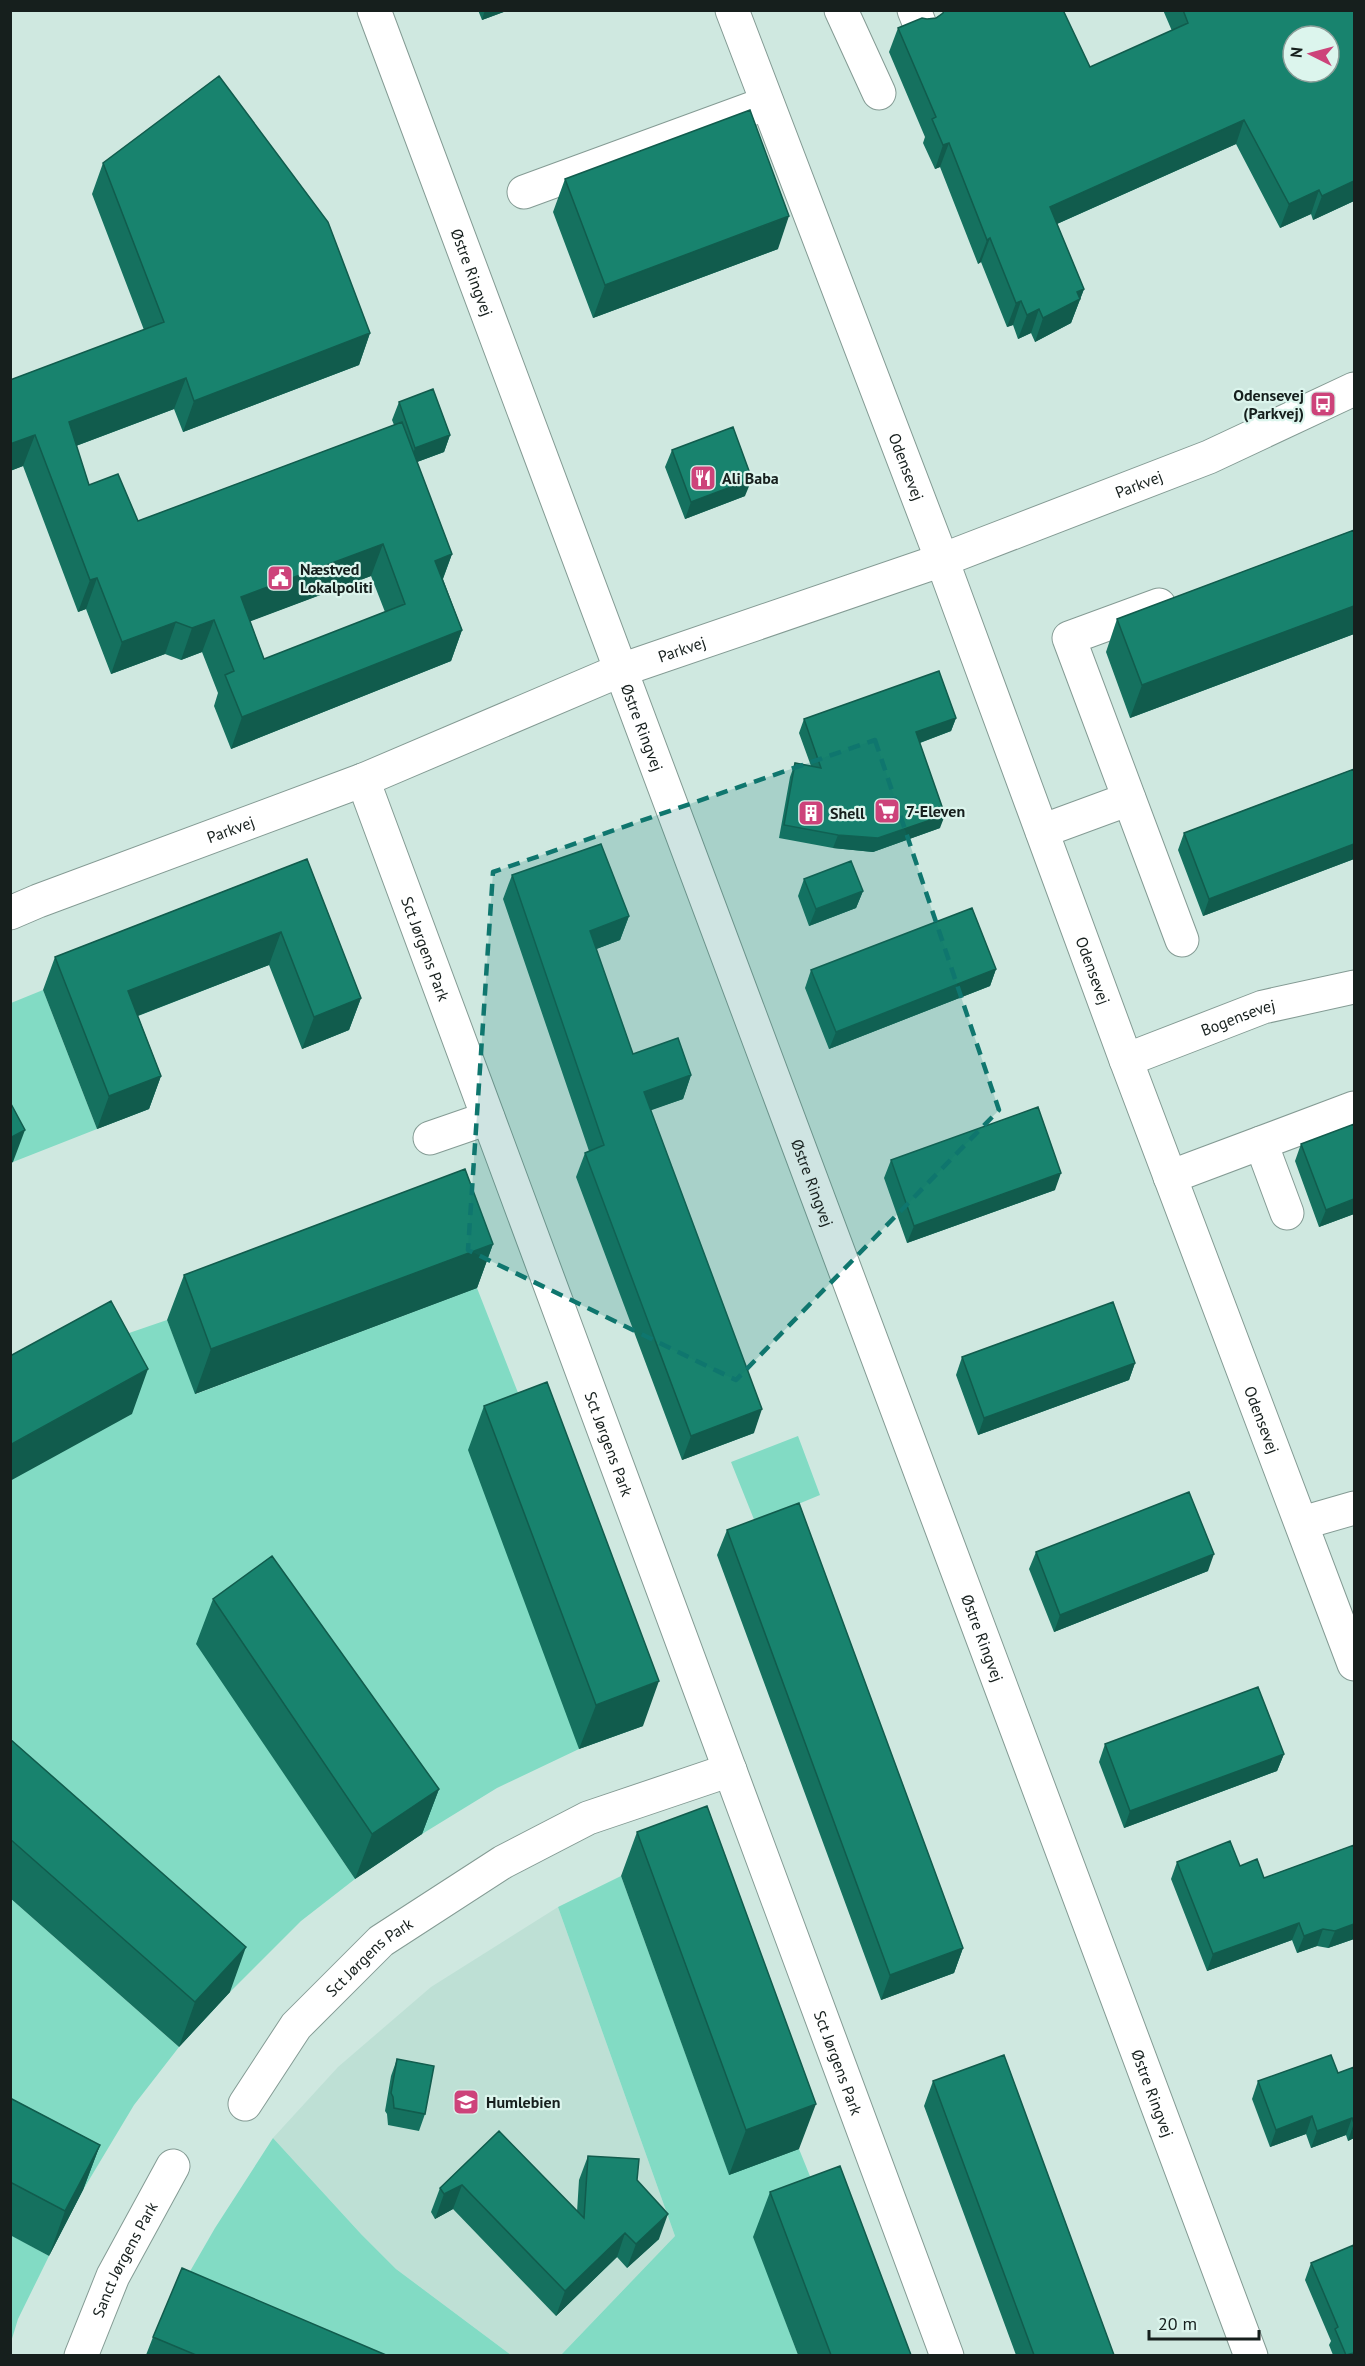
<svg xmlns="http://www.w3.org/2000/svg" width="1365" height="2366" font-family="'PT Sans',sans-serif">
<rect width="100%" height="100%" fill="#cfe8e0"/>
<path fill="#bee0d5" d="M558,1907l117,329 -114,119h-50l-115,-86 -35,-35 -88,-96 65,-71 93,-80z"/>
<path fill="#82dbc4" d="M43,990l54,139 -84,33 -2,-5v-154z
M477,1288l54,138 48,323 -82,39 -75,46 -166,-233 -59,43 158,235 -54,42 -71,71 -219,-194v-317l83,-136 73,-25 29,74z
M798,1436l22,59 -65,27 -24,-60z
M621,1876l108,298 70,-25 25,62 -70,26 44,118h-237l114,-119 -117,-329z
M10,1898l169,149 -45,58 -51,85 -72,-38z
M273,2138l88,96 35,35 115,86h-245l-100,-42 49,-85z
M11,2235l38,21 -31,63 -7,23z"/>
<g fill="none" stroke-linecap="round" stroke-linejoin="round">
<g stroke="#849b94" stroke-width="35">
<g id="minor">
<path id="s1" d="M732,10l210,550 184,500 228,604"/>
<path d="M841,10l38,83"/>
<path d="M914,10l6,15"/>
<path d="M524,192l243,-89"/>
<path d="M1159,605l-90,33 113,302"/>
<path id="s2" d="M363,780l584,1576"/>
<path d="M1042,831l87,-32"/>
<path id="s3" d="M1126,1060l137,-53 91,-20"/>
<path d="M430,1138l58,-20"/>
<path d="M1261,1143l26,70"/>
<path d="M1170,1177l184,-69"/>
<path d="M1302,1523l52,-15"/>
<path id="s4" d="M245,2104l51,-78 85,-85 122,-79 85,-44 142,-48"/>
<path id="s5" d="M81,2356l32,-80 60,-110"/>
</g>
</g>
<g stroke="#849b94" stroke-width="35">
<g id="tertiary">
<path id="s6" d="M374,10l877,2346"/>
<path id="s7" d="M10,913l28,-12 325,-121 258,-110 321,-110 267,-103 145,-68"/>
</g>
</g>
<use href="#minor" stroke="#fff" stroke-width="33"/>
<use href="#tertiary" stroke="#fff" stroke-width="33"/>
</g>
<path fill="#15715f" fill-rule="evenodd" d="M478,10h31l-27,10z
M1163,10h191v191l-41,19 -2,-6 -31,14 -44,-84 -179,80 27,65 -13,34 -36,19 -4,-9 -13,6 -5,-14 -6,2 -26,-65 -3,2 -38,-97 -5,2 -12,-26 2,-6 -36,-85 9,-24 29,-9 9,-1 7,-5 147,54 82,-36z
M103,163l267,170 -11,32 -176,67 -9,-23 -98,37 13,39 49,36 256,-96 -2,-5 7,-18 51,33 -6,17 -27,10 35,92 -9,25 19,51 -11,31 -220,88 -17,-43 4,-13 -16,-41 -21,8 -16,-6 -54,20 -25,-65 -8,3 -55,-146 -13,5v-91l134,-50 -52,-136zM371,576l14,36 -121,47 -14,-38z
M565,179l213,70 -185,69 -40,-106z
M672,450l73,46 -60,23 -20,-52z
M1354,530v104l-224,84 -24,-66 11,-33z
M956,718l-5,13 -31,12 20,85 -67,24 -40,-4 -54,-10 11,-61 5,-14 16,3 -12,-33 5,-14z
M1354,769v90l-151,57 -25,-66 6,-17z
M307,859l54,139 -12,32 -47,19 -33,-84 -131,51 23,60 -12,33 -52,20 -54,-139 12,-33z
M512,875l117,41 -9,24 -24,9 37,105 58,21 -8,24 -33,11 104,323 -72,27 -106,-283 9,-24 4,-2 -86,-252z
M804,879l59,12 -7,17 -47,18 -11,-30z
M996,969l-6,17 -161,63 -24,-61 6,-18z
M1301,1144l53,70 -35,13 -24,-66z
M891,1160l164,30 -148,53 -23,-65z
M493,1244l-16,44 -282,106 -28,-74 17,-45z
M962,1357l173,6 -6,17 -151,55 -22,-60z
M484,1406l159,320 -64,23 -111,-299z
M727,1530l236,418 -9,25 -73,27 -164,-445z
M1036,1552l172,19 -154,61 -25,-63z
M213,1599l226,190 -17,45 -67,45 -159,-235z
M10,1739l220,253 -51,55 -169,-149z
M1105,1744l179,10 -7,17 -153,57 -25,-66z
M637,1832l162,317 -70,26 -108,-299z
M1354,1845v94l-26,9 -11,-2 -20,7 -5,-13 -85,31 -36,-92 6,-17 63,4 24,12z
M397,2059l28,55 -6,17 -31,-6 -1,-11 -2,-3 6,-35z
M1354,2067v71l-6,3 -2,-6 -35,13 -5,-14 -36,13 -18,-48 6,-18 80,-8z
M933,2081l181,274h-98l-92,-249z
M10,2098l90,47 -17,45 -34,66 -39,-21z
M499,2131l78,81 2,-32 9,-24 49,24 22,59 -32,29 -10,-11 -61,59 -103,-107 -18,10 -4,-7 9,-24z
M770,2192l141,163h-113l-45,-118z
M1311,2263l43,92h-21l-4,-10 2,-4 -26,-61z
M153,2337l233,18h-240z"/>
<path fill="#115c4d" d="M485,10h24l-27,10z
M1244,120l-8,24 -195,87 9,-24z
M949,143l-9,24 -5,2 8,-24z
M1354,181v20l-41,19 9,-24z
M1319,190l-8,24 -31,14 9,-24z
M789,216l-11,33 -185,69 12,-33z
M990,238l-9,24 -3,2 9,-24z
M1084,289l-13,34 -36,19 8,-24 34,-26z
M1021,301l-8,24 -6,2 9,-24z
M1039,309l-8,24 -13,6 9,-24z
M370,333l-11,32 -176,67 11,-31z
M186,378l-12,31 -117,44 12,-31z
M35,435l-12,31 -13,5v-27z
M450,435l-6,17 -35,13 6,-17z
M752,479l-7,17 -60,23 6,-17z
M383,544l-12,32 -141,53 11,-32z
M452,554l-12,32 -5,-25z
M97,578l-11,31 -8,3 12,-32z
M1354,606v28l-224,84 12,-33z
M214,620l-12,32 -21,8 11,-32z
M176,622l-11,32 -54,20 11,-32z
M462,630l-11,31 -220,88 11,-32z
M956,718l-5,13 -40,15 5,-14z
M945,815l-5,13 -67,24 -40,-4 5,-13z
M1354,844v15l-151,57 6,-17z
M863,891l-7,17 -47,18 7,-17z
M629,916l-9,24 -39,15 9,-24z
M281,932l-12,33 -153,59 12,-33z
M996,969l-6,17 -161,63 7,-17z
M361,998l-12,32 -47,19 12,-32z
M691,1075l-8,24 -48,17 9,-24z
M161,1076l-12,33 -52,20 12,-33z
M25,1130l-12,32 -3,2v-26z
M1061,1173l-6,17 -148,53 7,-17z
M1354,1199v15l-35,13 7,-17z
M493,1244l-16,44 -282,106 16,-45z
M1135,1363l-6,17 -151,55 6,-17z
M148,1369l-16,45 -122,67v-36z
M762,1409l-8,24 -72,27 9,-24z
M1214,1554l-6,17 -154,61 6,-17z
M659,1681l-16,45 -64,23 17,-44z
M1284,1754l-7,17 -153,57 6,-17z
M439,1789l-17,45 -67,45 17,-45z
M1299,1923l-7,17 -85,31 6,-17z
M1354,1924v15l-26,9 7,-17z
M1323,1929l-6,17 -20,7 7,-17z
M246,1947l-16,45 -51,55 16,-45z
M963,1948l-9,25 -73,27 9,-25z
M816,2104l-17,45 -70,26 17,-45z
M1312,2116l-6,18 -36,13 6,-17z
M1352,2118l-6,17 -35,13 6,-17z
M1354,2123v15l-6,3z
M100,2145l-17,45 -34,66 16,-45z
M462,2185l-9,24 -18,10 9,-25z
M668,2214l-9,25 -32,29 9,-24z
M625,2233l-8,24 -61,59 9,-25z"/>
<path fill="#18836e" stroke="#115c4d" stroke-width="1.5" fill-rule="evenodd" d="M944,10h119l27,57 98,-44 -5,-13h171v171l-32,15 -3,-6 -30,14 -45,-84 -194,87 34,82 -7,3 3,7 -37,19 -4,-9 -12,6 -6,-14 -5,2 -26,-65 -3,2 -38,-97 -6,2 -11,-26 4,-2 -38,-89 24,-10 5,1 9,-1 7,-5zM1293,36h36v36h-36z
M219,76l109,146 42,111 -176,68 -8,-23 -117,44 20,63 29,-11 20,47 264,-99 50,132 -17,7 27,69 -220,87 -17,-42 9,-4 -20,-51 -22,8 -16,-6 -54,20 -25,-64 -7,2 -55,-145 -25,9v-64l154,-58 -61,-159zM383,544l22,60 -141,55 -23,-62z
M750,110l39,106 -184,69 -40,-106z
M433,389l17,46 -35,13 -16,-46z
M733,427l19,52 -61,23 -19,-52z
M1354,530v76l-212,79 -25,-66z
M939,671l17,47 -40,14 29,83 -67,23 -40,-3 -54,-10 11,-62 26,5 -17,-49z
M1354,769v75l-145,55 -25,-66z
M601,844l28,72 -39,15 43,123 45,-16 13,37 -47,17 118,317 -71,27 -106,-283 19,-8 -92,-270z
M307,859l54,139 -47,19 -33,-85 -153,59 33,85 -52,20 -54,-139z
M851,861l12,30 -47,18 -12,-30z
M972,908l24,61 -160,63 -25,-62z
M10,1102l15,28 -15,8z
M1038,1107l23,66 -147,53 -23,-66z
M1354,1124v75l-28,11 -25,-66z
M465,1169l28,75 -282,105 -27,-74z
M111,1301l37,68 -138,76v-89z
M1113,1302l22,61 -151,55 -22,-61z
M547,1382l112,299 -63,24 -112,-299z
M1189,1492l25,62 -154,61 -24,-63z
M799,1503l164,445 -73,27 -163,-445z
M272,1556l167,233 -67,45 -159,-235z
M1258,1687l26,67 -154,57 -25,-67z
M10,1739l236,208 -51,55 -185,-163z
M707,1806l109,298 -70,26 -109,-298z
M1230,1841l10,25 17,-7 7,19 90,-33v79l-19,7 -12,-2 -19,7 -5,-13 -86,31 -36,-92z
M1004,2055l110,300h-80l-101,-274z
M1331,2055l7,18 16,-6v56l-2,-5 -35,13 -5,-15 -36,14 -18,-49z
M397,2059l37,7 -9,48 -31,-6 -1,-11 -2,-4z
M10,2098l90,47 -35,66 -55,-29z
M499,2131l85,87 4,-62 51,3 -2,21 31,34 -32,30 -11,-11 -60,58 -103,-106 -18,9 -4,-6z
M840,2166l71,189h-80l-61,-163z
M1354,2245v108l-8,2 -11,-26 3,-2 -27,-64z
M182,2268l204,87h-190l-43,-18z"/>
<path fill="#0f766e" fill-opacity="0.2" stroke="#0f766e" stroke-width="4.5" stroke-dasharray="12 8" stroke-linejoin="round" d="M875,740l124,370 -263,270 -268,-130 25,-378z"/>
<defs>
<g id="bus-square" transform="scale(1.35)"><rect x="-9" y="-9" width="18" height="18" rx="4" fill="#cd437a" stroke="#dcf5ed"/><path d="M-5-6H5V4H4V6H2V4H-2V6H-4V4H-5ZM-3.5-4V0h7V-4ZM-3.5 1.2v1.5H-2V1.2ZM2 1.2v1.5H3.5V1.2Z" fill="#fff"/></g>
<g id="restaurant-square" transform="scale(1.35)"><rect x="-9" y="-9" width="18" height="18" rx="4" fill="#cd437a" stroke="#dcf5ed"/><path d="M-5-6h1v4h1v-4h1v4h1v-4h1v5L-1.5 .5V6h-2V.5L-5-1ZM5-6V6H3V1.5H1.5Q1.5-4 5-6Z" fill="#fff"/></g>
<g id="civic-square" transform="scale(1.35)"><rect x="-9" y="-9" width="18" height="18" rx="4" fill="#cd437a" stroke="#dcf5ed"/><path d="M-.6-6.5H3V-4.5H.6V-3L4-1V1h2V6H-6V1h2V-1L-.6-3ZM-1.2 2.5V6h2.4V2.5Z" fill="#fff"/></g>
<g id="supermarket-square" transform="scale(1.35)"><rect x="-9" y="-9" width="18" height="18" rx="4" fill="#cd437a" stroke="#dcf5ed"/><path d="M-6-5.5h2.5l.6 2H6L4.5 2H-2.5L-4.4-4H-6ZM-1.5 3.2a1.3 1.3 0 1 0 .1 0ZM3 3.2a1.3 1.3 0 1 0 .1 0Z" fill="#fff"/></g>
<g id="building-square" transform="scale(1.35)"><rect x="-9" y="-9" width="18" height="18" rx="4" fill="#cd437a" stroke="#dcf5ed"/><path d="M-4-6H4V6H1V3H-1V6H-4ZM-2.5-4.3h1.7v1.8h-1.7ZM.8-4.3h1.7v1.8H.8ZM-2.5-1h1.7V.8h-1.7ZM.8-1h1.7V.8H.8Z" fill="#fff"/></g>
<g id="school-square" transform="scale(1.35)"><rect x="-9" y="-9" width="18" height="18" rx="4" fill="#cd437a" stroke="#dcf5ed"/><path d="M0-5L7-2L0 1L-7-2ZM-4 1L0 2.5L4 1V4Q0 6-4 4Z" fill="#fff"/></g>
</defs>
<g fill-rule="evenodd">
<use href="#bus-square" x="1323" y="404"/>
<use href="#restaurant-square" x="703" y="478"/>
<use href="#civic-square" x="280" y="578"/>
<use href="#supermarket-square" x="887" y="811"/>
<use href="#building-square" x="811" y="813"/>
<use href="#school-square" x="466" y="2102"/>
</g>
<g text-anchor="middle" stroke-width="4.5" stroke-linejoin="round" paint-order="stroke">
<g font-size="16" fill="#161f1d" stroke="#dcf5ed">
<text dy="6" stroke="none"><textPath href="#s6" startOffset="280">Østre Ringvej</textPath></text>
<text dy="6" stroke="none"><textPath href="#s1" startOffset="489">Odensevej</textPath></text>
<text dy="6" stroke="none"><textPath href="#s7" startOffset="1208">Parkvej</textPath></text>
<text dy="6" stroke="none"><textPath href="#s7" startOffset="722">Parkvej</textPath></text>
<text dy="6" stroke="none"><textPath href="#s6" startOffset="766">Østre Ringvej</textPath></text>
<text dy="6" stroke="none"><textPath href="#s7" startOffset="236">Parkvej</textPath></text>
<text dy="6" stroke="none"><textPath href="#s2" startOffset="180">Sct Jørgens Park</textPath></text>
<text dy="6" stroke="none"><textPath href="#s1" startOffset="1026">Odensevej</textPath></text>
<text dy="6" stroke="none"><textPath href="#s3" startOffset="120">Bogensevej</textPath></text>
<text dy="6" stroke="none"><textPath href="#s6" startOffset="1252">Østre Ringvej</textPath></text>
<text dy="6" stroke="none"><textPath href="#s1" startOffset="1506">Odensevej</textPath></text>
<text dy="6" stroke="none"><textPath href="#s2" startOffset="708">Sct Jørgens Park</textPath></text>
<text dy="6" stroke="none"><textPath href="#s6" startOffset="1738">Østre Ringvej</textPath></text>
<text dy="6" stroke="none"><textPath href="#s4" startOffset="194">Sct Jørgens Park</textPath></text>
<text dy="6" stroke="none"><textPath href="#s2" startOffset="1368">Sct Jørgens Park</textPath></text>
<text dy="6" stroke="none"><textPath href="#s6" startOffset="2224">Østre Ringvej</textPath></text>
<text dy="6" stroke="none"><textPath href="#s5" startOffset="106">Sanct Jørgens Park</textPath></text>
</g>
<g font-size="16" font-weight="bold" fill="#161f1d" stroke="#dcf5ed" text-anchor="start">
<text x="1304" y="401" text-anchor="end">Odensevej<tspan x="1304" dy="18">(Parkvej)</tspan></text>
<text x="722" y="484">Ali Baba</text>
<text x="300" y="575">Næstved<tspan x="300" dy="18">Lokalpoliti</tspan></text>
<text x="906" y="817">7-Eleven</text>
<text x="830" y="819">Shell</text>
<text x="486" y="2108">Humlebien</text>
</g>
</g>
<rect width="1365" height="2366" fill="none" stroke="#161f1d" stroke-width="24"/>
<g transform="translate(1311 54) rotate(276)"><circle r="28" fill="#dcf5ed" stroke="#8d9f9a" stroke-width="1.5"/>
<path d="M0-4.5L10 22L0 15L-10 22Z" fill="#cd437a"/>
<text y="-9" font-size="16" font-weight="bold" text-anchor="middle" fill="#161f1d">N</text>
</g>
<path d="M1149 2330v9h110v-9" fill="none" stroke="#161f1d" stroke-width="3"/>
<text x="1158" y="2330" font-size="18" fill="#161f1d" stroke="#dcf5ed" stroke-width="4.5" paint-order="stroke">20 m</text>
</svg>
